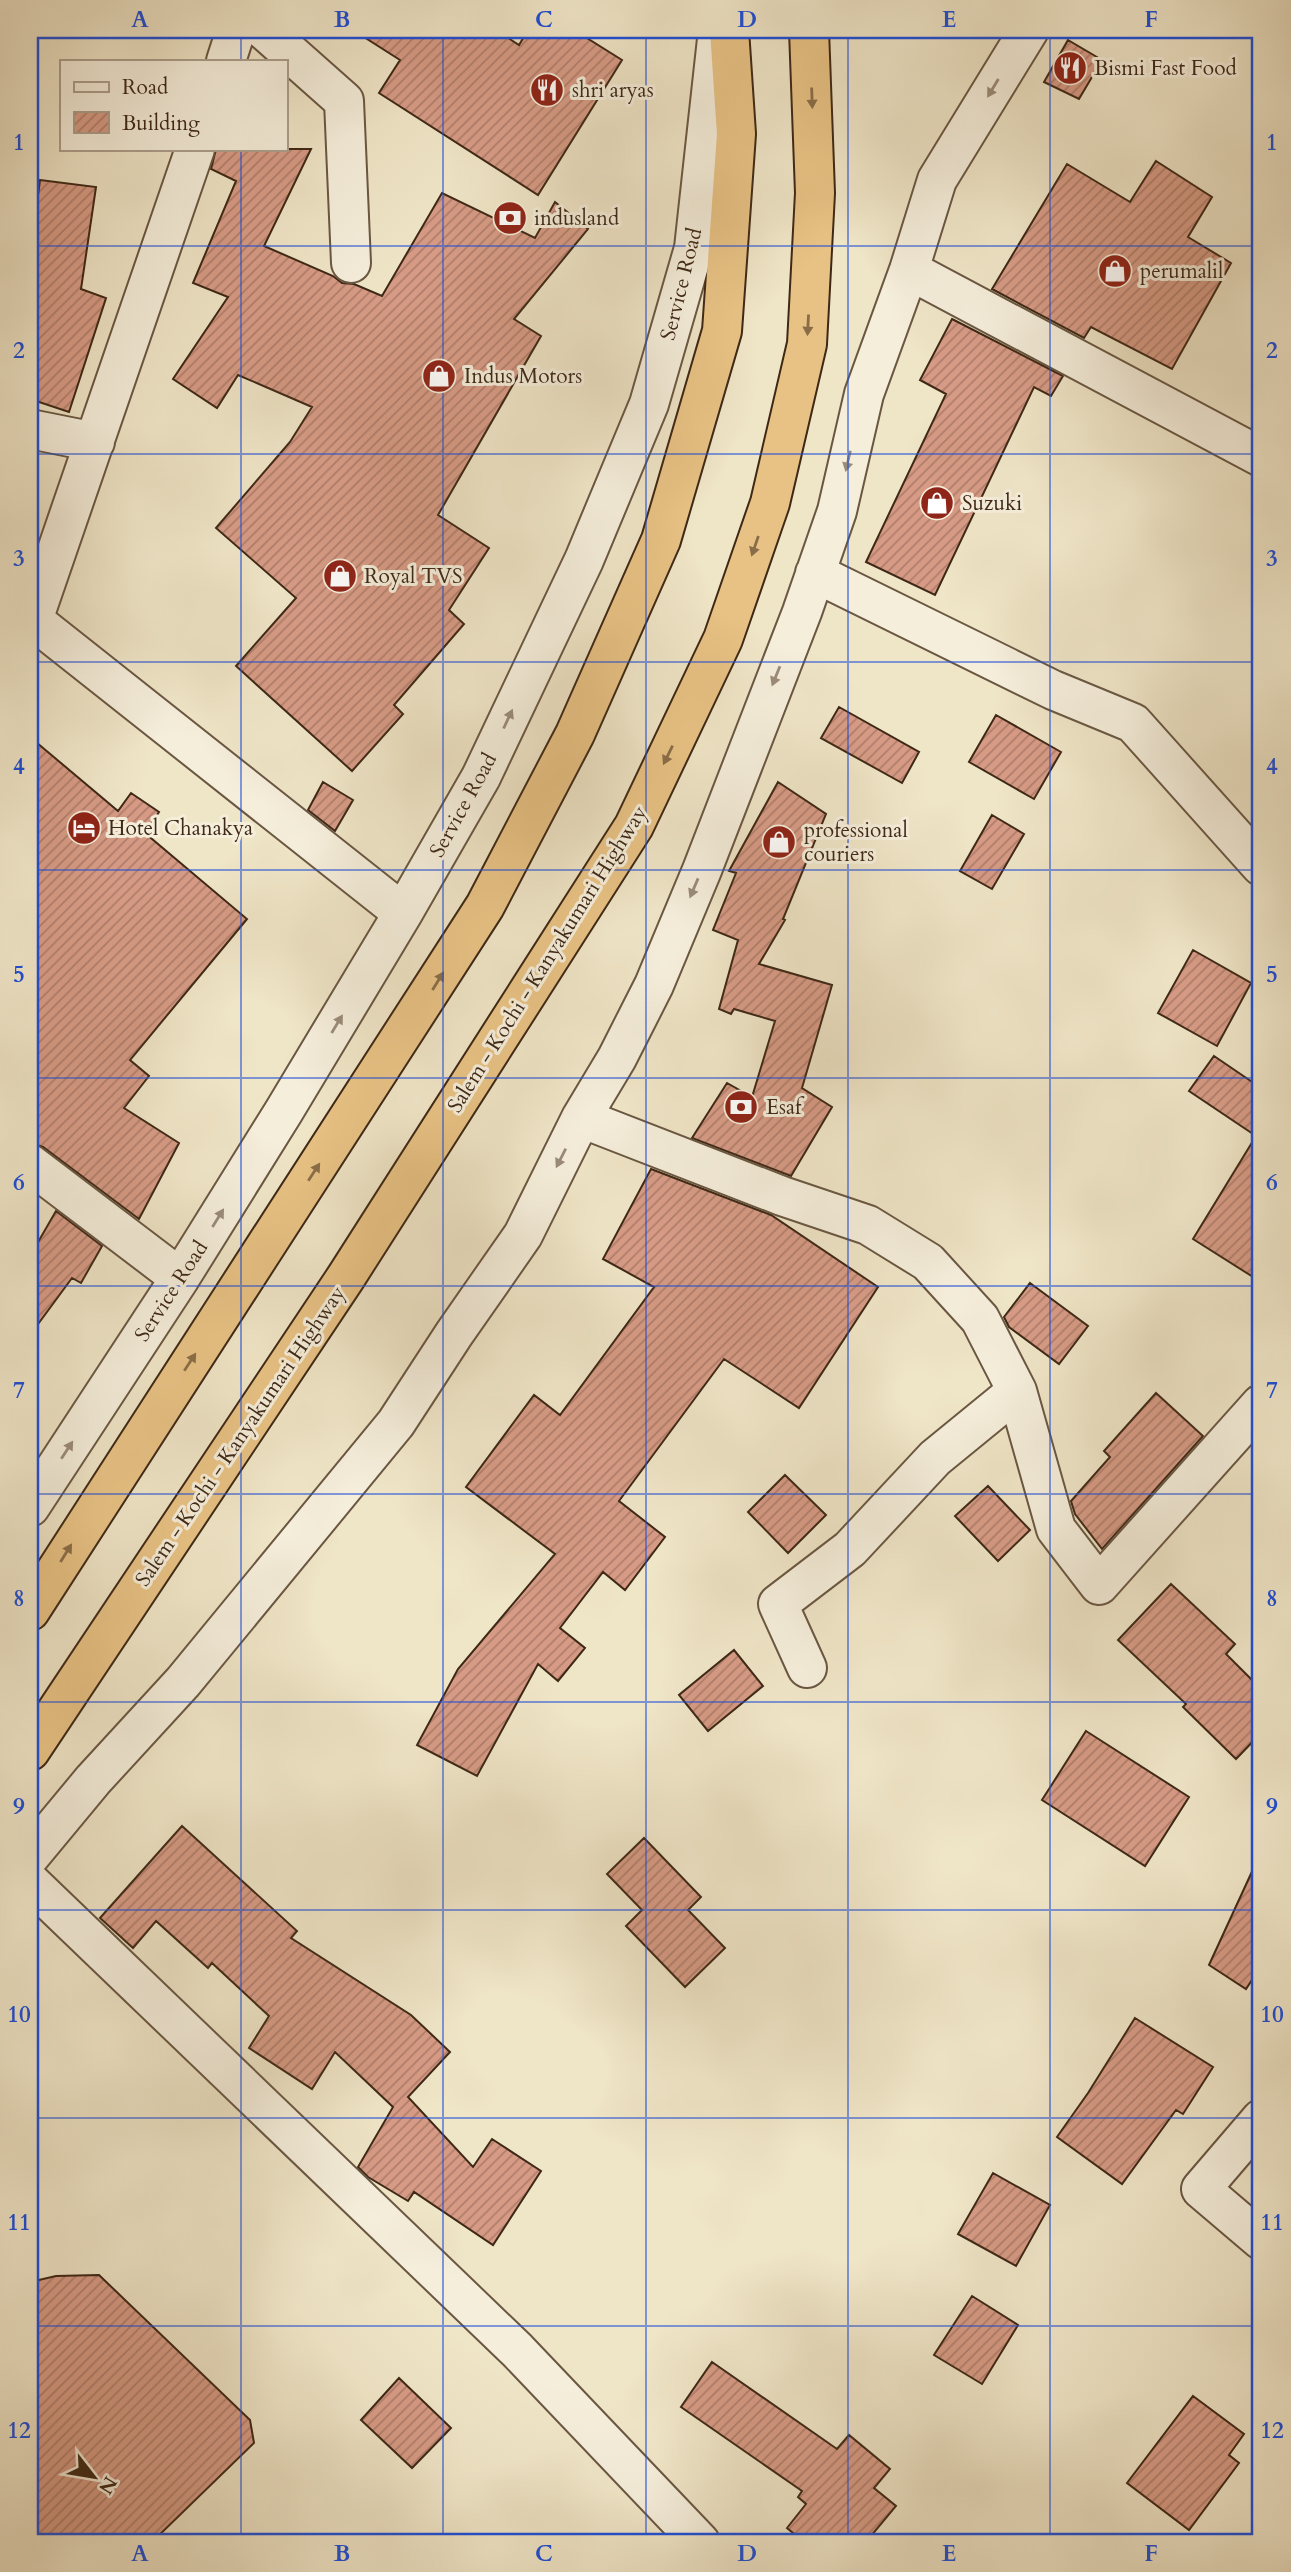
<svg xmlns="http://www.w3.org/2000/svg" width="1291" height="2572" font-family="Cardo,serif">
<defs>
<pattern id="building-hatch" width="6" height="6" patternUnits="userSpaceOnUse" patternTransform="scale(1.75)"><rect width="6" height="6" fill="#d79b85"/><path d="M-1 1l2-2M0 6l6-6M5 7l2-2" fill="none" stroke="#b07e6c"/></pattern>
</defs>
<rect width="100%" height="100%" fill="#efe5c7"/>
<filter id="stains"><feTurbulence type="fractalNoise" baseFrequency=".00286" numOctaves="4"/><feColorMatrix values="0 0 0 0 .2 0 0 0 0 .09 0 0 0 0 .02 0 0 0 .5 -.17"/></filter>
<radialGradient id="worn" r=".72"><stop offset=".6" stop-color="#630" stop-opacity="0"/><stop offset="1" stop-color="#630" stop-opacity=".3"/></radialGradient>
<path fill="url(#building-hatch)" stroke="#3e2816" stroke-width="2" d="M353,30h143l23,15 9,-15h46l48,30 -84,135 -159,-102 21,-33z
M1068,40l34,20 -23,39 -35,-17z
M216,149h95l-47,97 69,30 9,7 12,1 28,12 60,-103 93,45 20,-36 33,27 -74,90 27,17 -103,179 51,33 -40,62 15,14 -70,81 9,9 -51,57 -116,-105 60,-68 -80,-70 74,-86 22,-35 -74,-32 -21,33 -44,-29 55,-82 -35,-14 43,-102 -25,-12z
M1156,161l56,36 -24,40 43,26 -59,106 -81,-42 -7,11 -92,-49 75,-125 63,38z
M40,180l56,7 -15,102 25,9 -37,114 -39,-13v-142z
M952,319l111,57 -12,20 -17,-9 -99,208 -69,-33 80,-168 -26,-14z
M839,707l80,45 -17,31 -81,-45z
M996,715l65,37 -27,47 -65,-37z
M30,737l88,74 13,-18 28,19 -14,21 102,86 -117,141 19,16 -25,32 55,35 -40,76 -96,-72 -13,-4z
M323,782l30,18 -18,31 -27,-21z
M778,782l48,32 -43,105 2,1 -26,44 73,21 -30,103 30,19 -41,69 -99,-38 35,-55 25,14 23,-76 -41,-12 -3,5 -12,-5 19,-69 -25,-10 23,-57 -7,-2z
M992,815l32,19 -32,55 -32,-18z
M1193,950l58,33 -34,63 -59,-33z
M1214,1056l47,32v194l-68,-43 63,-103 -67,-45z
M651,1169l120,46 107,72 -79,121 -75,-49 -105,142 46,36 -40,53 -22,-18 -43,56 25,20 -27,33 -20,-17 -61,112 -60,-31 41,-76 97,-115 -89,-67 68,-92 26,20 94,-128 -51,-28z
M56,1211l46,35 -21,37 -9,-5 -42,57v-79z
M1030,1283l58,43 -29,38 -50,-37 -5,-10z
M1156,1393l47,43 -101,113 -27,-35 -4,-13 39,-44 -6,-6z
M785,1475l41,40 -38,38 -40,-41z
M988,1486l42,44 -32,31 -43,-45z
M1171,1584l64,60 -9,10 35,35v44l-25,26 -53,-52 3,-3 -68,-64z
M734,1650l29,36 -55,45 -29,-36z
M1086,1731l103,66 -44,69 -103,-66z
M182,1826l115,105 -6,7 120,77 39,37 -42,45 65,70 19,-28 49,32 -48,74 -79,-53 -6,9 -40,-24 -10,-10 35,-60 -58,-55 -23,37 -63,-41 20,-32 -57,-53 -4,5 -52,-47 -23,27 -33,-30z
M644,1838l57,59 -13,13 37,38 -40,39 -59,-61 16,-16 -35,-36z
M1261,1852v114l-15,23 -37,-24z
M1135,2018l78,49 -30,47 -7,-4 -54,74 -65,-47 31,-44z
M993,2173l57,32 -34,61 -58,-32z
M99,2275l151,145 4,23 -102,99h-108l-14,-13v-247l26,-6z
M972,2296l46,29 -36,59 -48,-29z
M712,2362l125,87 12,-14 41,34 -16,19 22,18 -30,36h-62l-17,-14 19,-24 -8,-7 4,-6 -121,-84z
M399,2378l52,50 -39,40 -51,-48z
M1193,2396l51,38 -15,21 10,8 -50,67 -62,-47z"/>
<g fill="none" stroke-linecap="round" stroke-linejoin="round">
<g stroke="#6a5742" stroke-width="42">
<path id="minor" d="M264,30l80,71 7,162
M226,61l10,-31
M195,149l-162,471 370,293
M909,270l352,187
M30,429l65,13
M815,573l238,117 80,33 128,143
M581,1118l201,78 86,29 60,37 52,57 37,72 39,138 43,56 162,-181
M30,1164l150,114
M30,1507l150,-229 104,-167 119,-198 78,-136 103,-217 65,-156 45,-156 24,-218
M807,1668l-29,-64 72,-55 85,-91 82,-67
M30,1856l63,-76 90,-98 213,-259 58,-89 69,-99 58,-117 36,-60 37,-73 48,-115 100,-258 35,-101 27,-117 45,-124 28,-90 92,-150
M30,1882l487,468 183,192
M1261,2119l-60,70 60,51"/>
</g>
<g stroke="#3e2816" stroke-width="42">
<path id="highway" d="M30,1611l455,-705 90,-172 86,-194 61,-209 14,-197 -7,-104
M30,1751l316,-474 288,-451 89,-187 47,-136 37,-159 8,-151 -6,-163"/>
</g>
<use href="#minor" stroke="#f5eedb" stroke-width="38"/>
<use href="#highway" stroke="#e8c284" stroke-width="38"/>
</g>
<defs><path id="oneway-solid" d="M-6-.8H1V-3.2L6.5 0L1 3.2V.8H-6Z" transform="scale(1.75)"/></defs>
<g fill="#9a8b78">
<use href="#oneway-solid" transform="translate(993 88) rotate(121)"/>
<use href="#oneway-solid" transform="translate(848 461) rotate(103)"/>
<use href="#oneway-solid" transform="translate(776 676) rotate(112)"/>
<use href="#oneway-solid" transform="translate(508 719) rotate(-65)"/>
<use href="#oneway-solid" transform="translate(694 888) rotate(113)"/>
<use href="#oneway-solid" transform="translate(337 1024) rotate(-59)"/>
<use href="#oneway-solid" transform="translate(561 1158) rotate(117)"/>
<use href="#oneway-solid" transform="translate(218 1218) rotate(-58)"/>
<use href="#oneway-solid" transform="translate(67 1450) rotate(-57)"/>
</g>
<g fill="#8a6d48">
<use href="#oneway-solid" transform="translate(812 98) rotate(88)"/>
<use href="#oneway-solid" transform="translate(808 325) rotate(93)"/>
<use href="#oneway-solid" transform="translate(755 546) rotate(109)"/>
<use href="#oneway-solid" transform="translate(668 755) rotate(116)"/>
<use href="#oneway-solid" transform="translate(438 981) rotate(-58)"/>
<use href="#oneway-solid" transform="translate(314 1172) rotate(-57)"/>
<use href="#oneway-solid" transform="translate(190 1362) rotate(-57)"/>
<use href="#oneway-solid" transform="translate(66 1553) rotate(-58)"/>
</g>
<path fill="none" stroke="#1d4ed8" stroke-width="2" stroke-opacity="0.55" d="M241,30v31M443,30v2512M646,30v2512M848,30v2512M1050,30v2512M241,149v2393M30,246h1231M30,454h1231M30,662h1231M30,870h1231M30,1078h1231M30,1286h1231M30,1494h1231M30,1702h1231M30,1910h1231M30,2118h1231M30,2326h1231"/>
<defs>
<g id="restaurant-disc" transform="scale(1.75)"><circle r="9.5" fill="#8f2418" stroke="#f5eedb"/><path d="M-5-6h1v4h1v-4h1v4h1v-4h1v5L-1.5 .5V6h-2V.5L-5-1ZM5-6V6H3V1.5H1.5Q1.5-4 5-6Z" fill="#fff"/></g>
<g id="bank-disc" transform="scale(1.75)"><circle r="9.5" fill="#8f2418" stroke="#f5eedb"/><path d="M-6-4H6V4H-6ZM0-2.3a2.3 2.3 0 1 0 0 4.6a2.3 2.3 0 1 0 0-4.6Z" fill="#fff"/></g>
<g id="shop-disc" transform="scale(1.75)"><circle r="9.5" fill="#8f2418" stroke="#f5eedb"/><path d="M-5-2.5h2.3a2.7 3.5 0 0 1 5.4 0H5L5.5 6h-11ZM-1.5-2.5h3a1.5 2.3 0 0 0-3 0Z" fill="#fff"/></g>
<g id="hotel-disc" transform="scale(1.75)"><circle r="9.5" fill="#8f2418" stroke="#f5eedb"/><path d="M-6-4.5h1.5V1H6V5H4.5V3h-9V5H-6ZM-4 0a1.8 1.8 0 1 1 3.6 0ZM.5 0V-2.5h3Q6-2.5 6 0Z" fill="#fff"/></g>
</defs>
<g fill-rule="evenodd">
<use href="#restaurant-disc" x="1070" y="68"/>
<use href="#restaurant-disc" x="547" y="90"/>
<use href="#bank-disc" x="510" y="218"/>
<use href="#shop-disc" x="1115" y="271"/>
<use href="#shop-disc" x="439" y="376"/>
<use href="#shop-disc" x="937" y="503"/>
<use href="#shop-disc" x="340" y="576"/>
<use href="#hotel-disc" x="84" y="828"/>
<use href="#shop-disc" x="779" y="842"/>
<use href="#bank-disc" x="741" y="1107"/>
</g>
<g text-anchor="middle" stroke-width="6" stroke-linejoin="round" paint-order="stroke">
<g font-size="21" fill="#3e2816" stroke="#f5eedb" text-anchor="start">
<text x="1094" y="75">Bismi Fast Food</text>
<text x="572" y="97">shri aryas</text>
<text x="534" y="225">indusland</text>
<text x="1140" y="278">perumalil</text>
<text x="464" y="383">Indus Motors</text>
<text x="962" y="510">Suzuki</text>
<text x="364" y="583">Royal TVS</text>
<text x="108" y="835">Hotel Chanakya</text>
<text x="804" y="837">professional<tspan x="804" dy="24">couriers</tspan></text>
<text x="766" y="1114">Esaf</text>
</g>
<g font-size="21" fill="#3e2816" stroke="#f5eedb">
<text transform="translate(681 284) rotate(-76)" y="7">Service Road</text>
<text transform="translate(463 805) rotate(-61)" y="7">Service Road</text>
<text transform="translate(547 959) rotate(-58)" y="7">Salem - Kochi - Kanyakumari Highway</text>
<text transform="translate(171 1291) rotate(-57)" y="7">Service Road</text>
<text transform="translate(240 1436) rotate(-56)" y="7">Salem - Kochi - Kanyakumari Highway</text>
</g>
</g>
<rect width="1291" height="2572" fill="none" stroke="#efe5c7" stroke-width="77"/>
<rect x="60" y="60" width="228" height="91" fill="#f5eedb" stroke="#ac9f8c" stroke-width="2"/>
<rect x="74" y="82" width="35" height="10" fill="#f5eedb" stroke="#ac9f8c" stroke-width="2"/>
<text x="122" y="94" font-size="21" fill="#3e2816">Road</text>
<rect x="74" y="112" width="35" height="21" fill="url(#building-hatch)" stroke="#ac9f8c" stroke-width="2"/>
<text x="122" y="130" font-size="21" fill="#3e2816">Building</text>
<g transform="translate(94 2477) rotate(121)" stroke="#f5eedb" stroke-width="5" paint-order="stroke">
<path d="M0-5L12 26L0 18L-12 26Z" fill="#3e2816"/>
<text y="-10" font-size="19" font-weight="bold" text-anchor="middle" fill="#3e2816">N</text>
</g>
<rect x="38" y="38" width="1214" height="2496" fill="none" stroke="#1d4ed8" stroke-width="2.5"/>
<g font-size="23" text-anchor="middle" font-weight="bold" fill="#1d4ed8">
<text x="140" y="27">A</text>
<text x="342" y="27">B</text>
<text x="544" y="27">C</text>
<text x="747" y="27">D</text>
<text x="949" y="27">E</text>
<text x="1151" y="27">F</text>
<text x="19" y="150">1</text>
<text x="1272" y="150">1</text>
<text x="19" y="358">2</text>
<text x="1272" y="358">2</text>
<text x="19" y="566">3</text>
<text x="1272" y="566">3</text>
<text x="19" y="774">4</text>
<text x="1272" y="774">4</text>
<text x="19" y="982">5</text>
<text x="1272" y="982">5</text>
<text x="19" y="1190">6</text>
<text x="1272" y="1190">6</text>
<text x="19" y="1398">7</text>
<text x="1272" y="1398">7</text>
<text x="19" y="1606">8</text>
<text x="1272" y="1606">8</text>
<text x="19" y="1814">9</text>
<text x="1272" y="1814">9</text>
<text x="19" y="2022">10</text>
<text x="1272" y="2022">10</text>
<text x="19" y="2230">11</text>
<text x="1272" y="2230">11</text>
<text x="19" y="2438">12</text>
<text x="1272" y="2438">12</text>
<text x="140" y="2561">A</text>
<text x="342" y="2561">B</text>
<text x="544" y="2561">C</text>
<text x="747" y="2561">D</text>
<text x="949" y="2561">E</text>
<text x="1151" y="2561">F</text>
</g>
<rect width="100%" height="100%" filter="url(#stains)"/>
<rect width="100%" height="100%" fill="url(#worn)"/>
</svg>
